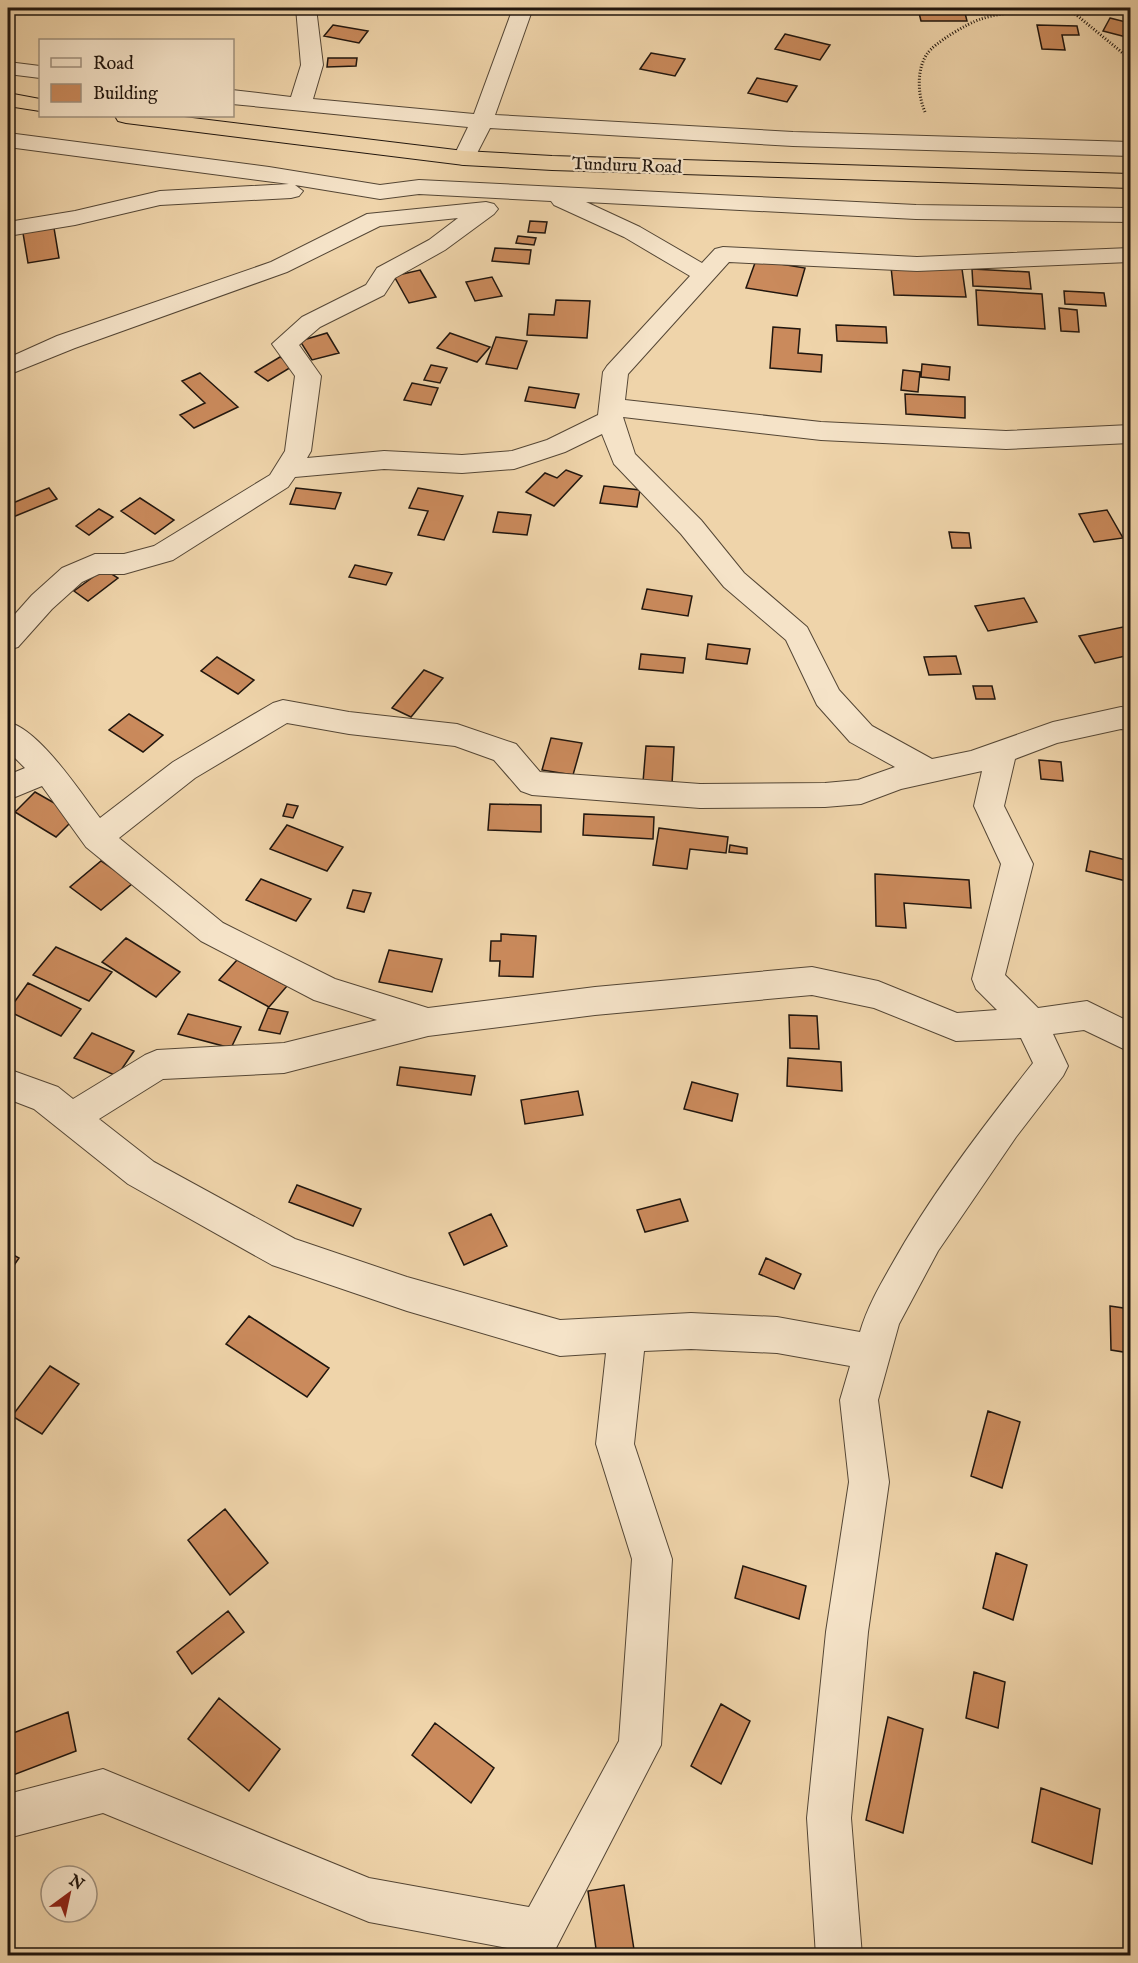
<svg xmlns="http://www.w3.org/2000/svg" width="1138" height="1963" font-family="'IM FELL English',serif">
<rect width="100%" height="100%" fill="#efd4aa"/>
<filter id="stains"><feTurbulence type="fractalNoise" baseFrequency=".00333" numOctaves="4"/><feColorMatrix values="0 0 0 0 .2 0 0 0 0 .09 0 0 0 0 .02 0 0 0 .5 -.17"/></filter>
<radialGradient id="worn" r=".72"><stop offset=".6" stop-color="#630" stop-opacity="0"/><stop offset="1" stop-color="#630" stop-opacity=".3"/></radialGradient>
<path fill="#ca8a5c" stroke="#21160e" stroke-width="1.5" d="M726,8h43l-2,5z
M918,9h46l3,12h-46z
M1110,18l20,5v15l-27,-7z
M333,25l35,6 -9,12 -35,-7z
M1037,25l40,1 2,9h-17l3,15 -23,-1z
M785,34l45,11 -10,15 -45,-11z
M651,53l34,6 -10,17 -35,-7z
M328,58h29l-1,8 -29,1z
M757,78l40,8 -10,16 -39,-9z
M530,221l17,1 -2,11 -17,-1z
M54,228l5,30 -31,5 -5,-30z
M518,236l18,2 -2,7 -18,-2z
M495,248l36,2 -2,14 -37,-3z
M756,260l49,8 -8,28 -51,-8z
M891,267l71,2 4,28 -72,-2z
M972,269l57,3 2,17 -58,-3z
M420,270l16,27 -27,6 -15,-27z
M492,277l10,19 -27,5 -9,-19z
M976,290l66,4 3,35 -67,-4z
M1064,291l40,2 2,13 -41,-2z
M556,300l34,1 -3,37 -60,-3 2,-21 25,1z
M1059,308l18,2 2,22 -18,-1z
M836,325l50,2 1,16 -50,-2z
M773,327l27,2 -2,24 24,2 -1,17 -51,-4z
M327,333l12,20 -27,7 -12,-19z
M450,333l40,14 -13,15 -40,-14z
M496,337l31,4 -10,28 -31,-5z
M280,357l13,9 -25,15 -13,-9z
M922,364l28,3 -1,13 -28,-3z
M431,365l16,3 -7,15 -16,-3z
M903,370l17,2 -2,20 -17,-2z
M200,373l38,34 -44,21 -14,-13 25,-12 -23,-22z
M412,383l26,5 -7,17 -27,-5z
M529,387l50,7 -4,14 -50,-7z
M905,394l60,3v21l-59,-4z
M566,470l16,6 -28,30 -28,-14 19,-19 12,5z
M604,486l36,4 -3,17 -37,-4z
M49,488l8,11 -44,18 -5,-8v-4z
M296,488l45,5 -6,16 -45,-5z
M418,488l45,8 -19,44 -26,-5 10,-24 -19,-3z
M140,498l34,22 -19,14 -34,-23z
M99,509l14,8 -24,18 -13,-9z
M1107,510l16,28 -29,4 -15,-28z
M498,512l33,3 -4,20 -34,-3z
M949,532l20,1 2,15h-19z
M355,565l37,8 -6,12 -37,-8z
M104,569l14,9 -30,23 -14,-10z
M647,589l45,7 -4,20 -46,-7z
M1024,598l13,24 -49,9 -13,-25z
M1128,626l2,3v26l-35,8 -16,-27z
M708,644l42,5 -3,15 -41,-5z
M641,654l44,4 -2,15 -44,-4z
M956,656l5,18 -32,1 -5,-18z
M217,657l37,23 -16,14 -37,-23z
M424,670l19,8 -32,39 -19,-9z
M973,686h19l3,13h-19z
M129,714l34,21 -20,17 -34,-22z
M551,738l31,5 -9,32 -31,-5z
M646,746l28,1 -2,37 -29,-2z
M1039,760l22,2 2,19 -22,-2z
M35,792l42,24 -21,21 -41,-25z
M287,804l11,2 -5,12 -10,-2z
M490,804l51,1v27l-53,-2z
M584,814l70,3 -1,22 -70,-4z
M287,825l56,22 -16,24 -57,-22z
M659,828l69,9 -2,16 -36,-4 -3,20 -34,-4z
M730,845l17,3v6l-18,-2z
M1090,851l40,10v21l-44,-11z
M101,861l32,22 -32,27 -31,-23z
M875,874l94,6 2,28 -67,-5 2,25 -30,-2z
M261,879l50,20 -15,22 -50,-21z
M353,890l18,3 -7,19 -17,-4z
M501,934l35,2 -3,41 -34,-1 1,-15h-10l1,-20h10z
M126,938l54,34 -24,25 -54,-35z
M56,947l56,25 -23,29 -56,-26z
M389,950l53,9 -10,33 -53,-10z
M237,960l50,26 -18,21 -50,-27z
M28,983l53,26 -20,27 -53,-25z
M268,1008l20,4 -8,22 -21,-4z
M188,1014l53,13 -10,21 -53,-14z
M789,1015l28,1 2,33 -29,-1z
M92,1033l42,18 -17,25 -43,-18z
M788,1058l53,4 1,29 -55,-5z
M400,1067l75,9 -4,19 -74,-10z
M692,1082l46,12 -6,27 -48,-12z
M578,1091l5,24 -58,9 -4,-24z
M297,1185l64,24 -8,17 -64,-24z
M680,1199l8,22 -43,11 -8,-22z
M491,1214l16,32 -43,19 -15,-32z
M8,1252l11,6 -11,16z
M766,1258l35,16 -7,15 -35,-15z
M1110,1306l20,3v44l-19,-3z
M249,1316l80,52 -22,29 -81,-53z
M50,1366l29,18 -37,50 -30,-18z
M988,1411l32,11 -18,66 -31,-12z
M225,1509l43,54 -38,32 -42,-55z
M996,1553l31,12 -14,55 -30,-12z
M743,1566l63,20 -7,33 -64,-21z
M228,1611l16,21 -52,42 -15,-22z
M974,1672l31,10 -7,46 -32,-10z
M219,1698l61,51 -31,42 -61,-52z
M721,1704l29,17 -29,63 -30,-18z
M68,1712l8,39 -68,26v-42z
M888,1717l35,12 -20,104 -37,-13z
M435,1723l59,45 -23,35 -59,-48z
M1041,1788l59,21 -8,55 -60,-22z
M624,1885l11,71h-38l-9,-65z
M8,1948l27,3 -1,5h-26z"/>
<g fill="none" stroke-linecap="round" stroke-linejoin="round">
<g stroke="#544635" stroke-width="2">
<path id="minor" d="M296,8h20l7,57 -10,34 161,15 39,-106h20l-38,107 298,17 337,10v14l-337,-10 -303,-18 -18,35 -8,2 -8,-2 -3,-5 15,-31 -236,-23v-14l59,7 10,-32z
M8,62l32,4v12l-32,-4z
M8,133l261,34 111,18 39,-5 497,25 214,3v14l-214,-3 -330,-17 54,25 62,36 13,-14 8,-2 194,10 213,-9v14l-213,9 -188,-9 -101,112 -3,26 196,22 185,9 124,-6v18l-124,6 -185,-9 -198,-23 12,37 66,66 43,53 63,54 32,63 33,36 60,33 39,-8 82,-29 68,-15 9,1v22l-9,-1 -64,14 -42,16 -11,47 29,58 -28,111 33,33 49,-7 43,21v30l-46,-22 -31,4 15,32 -5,10 -47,61 -78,114 -39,73 -21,76 11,82 -21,150 -17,186 11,138h-46l-9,-138 19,-186 23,-150 -9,-82 10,-34 -73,-13 -86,-4 -47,2 -10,93 38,115 -11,186 -105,203 -16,6 -171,-32 -266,-109 -95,25v-44l95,-25 266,109 160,29 90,-166 13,-182 -36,-115 10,-91 -46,3 -153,-45 -135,-46 -144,-81 -94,-75 -26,-10v-30l50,18 15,12 72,-44 12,-5 127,-7 93,-23 -63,-20 -113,-59 -115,-94 -44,-61 -34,14v-25l17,-7 -17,-17v-29c32,8 72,70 92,96l73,-56 100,-59 10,-3 66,12 108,12 59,20 24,28 160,12 125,-1 33,-3 37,-13 -45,-25 -33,-37 -31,-65 -62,-53 -43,-53 -67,-70 -12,-30 -37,18 -51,17 -52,4 -78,-4 -89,8 -7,10 -115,73 -49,14h-25l-17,8 -30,27 -34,38 -10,3v-28l24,-27 30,-27 33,-14h29l30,-8 116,-71 15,-24 10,-75 -23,-32 30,-27 64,-32 11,-17 52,-28 29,-22 -78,8 -93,46 -212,76 -67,27v-17l49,-22 214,-74 96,-48 119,-12 8,2 4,5 -4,5 -49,36 -50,28 -11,17 -64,32 -21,18 22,31 -10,75 -4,7 77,-7 78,4 50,-4 35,-11 51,-25 5,-43 4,-6 83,-90 -66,-39 -70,-32 -3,-4 -132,-7 -39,5 -85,-14 8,6 -4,5 -8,2 -131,7 -85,20 -67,11v-14l67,-11 85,-20 129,-7 -281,-37zM287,723l62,11 106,12 39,14 27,31 11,4 168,13 125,-1 36,-3 40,-15 81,-18 -8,35 27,58 -29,115 4,10 21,21 -40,3 -79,-32 -66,-14 -217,20 -167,21 -93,-29 -112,-56 -104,-85 76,-60zM812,995l62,13 82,33 65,-3 12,25c-51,65 -102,131 -142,203 -12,21 -24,42 -31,66l-83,-15 -86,-4 -131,7 -153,-43 -112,-38 -141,-77 -55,-43 64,-40 121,-6 144,-37 167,-21z"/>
</g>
<g stroke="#21160e" stroke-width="2">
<path id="trunk" d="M8,93l32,6v12l-32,-5z
M115,116h61l288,35 88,5 578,18v14l-578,-18 -88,-5 -338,-42 -8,-2z"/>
</g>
<path stroke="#21160e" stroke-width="3" stroke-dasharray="1 2" stroke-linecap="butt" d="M1068,8l62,51
M925,112c-7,-16 -9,-42 2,-58 7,-11 41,-31 54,-35 21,-7 46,-8 68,-11"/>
<use href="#minor" fill="#f5e3c8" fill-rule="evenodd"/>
<use href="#trunk" fill="#efd4aa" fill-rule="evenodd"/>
</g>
<g text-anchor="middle" stroke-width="4.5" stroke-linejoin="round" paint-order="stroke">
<g font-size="18" fill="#21160e" stroke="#f5e3c8">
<text transform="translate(627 165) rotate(2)" y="6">Tunduru Road</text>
</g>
</g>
<rect width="1138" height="1963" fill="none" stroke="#efd4aa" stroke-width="30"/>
<rect x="9" y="9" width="1120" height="1945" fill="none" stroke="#21160e" stroke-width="3"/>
<rect x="15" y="15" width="1108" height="1933" fill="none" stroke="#21160e" stroke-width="1.5"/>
<rect x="39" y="39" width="195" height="78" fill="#f5e3c8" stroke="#a0917e" stroke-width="1.5"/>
<rect x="51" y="58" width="30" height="9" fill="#f5e3c8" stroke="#a0917e" stroke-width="1.5"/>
<text x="93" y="69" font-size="18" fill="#21160e">Road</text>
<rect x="51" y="84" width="30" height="18" fill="#ca8a5c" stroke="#a0917e" stroke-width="1.5"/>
<text x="93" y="99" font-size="18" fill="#21160e">Building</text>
<g transform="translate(69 1894) rotate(33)"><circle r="28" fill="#f5e3c8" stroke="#a0917e" stroke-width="1.5"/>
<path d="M0-4.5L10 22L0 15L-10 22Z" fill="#8f2418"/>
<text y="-9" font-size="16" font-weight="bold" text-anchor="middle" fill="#21160e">N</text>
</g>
<rect width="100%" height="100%" filter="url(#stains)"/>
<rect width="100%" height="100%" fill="url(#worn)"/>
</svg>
